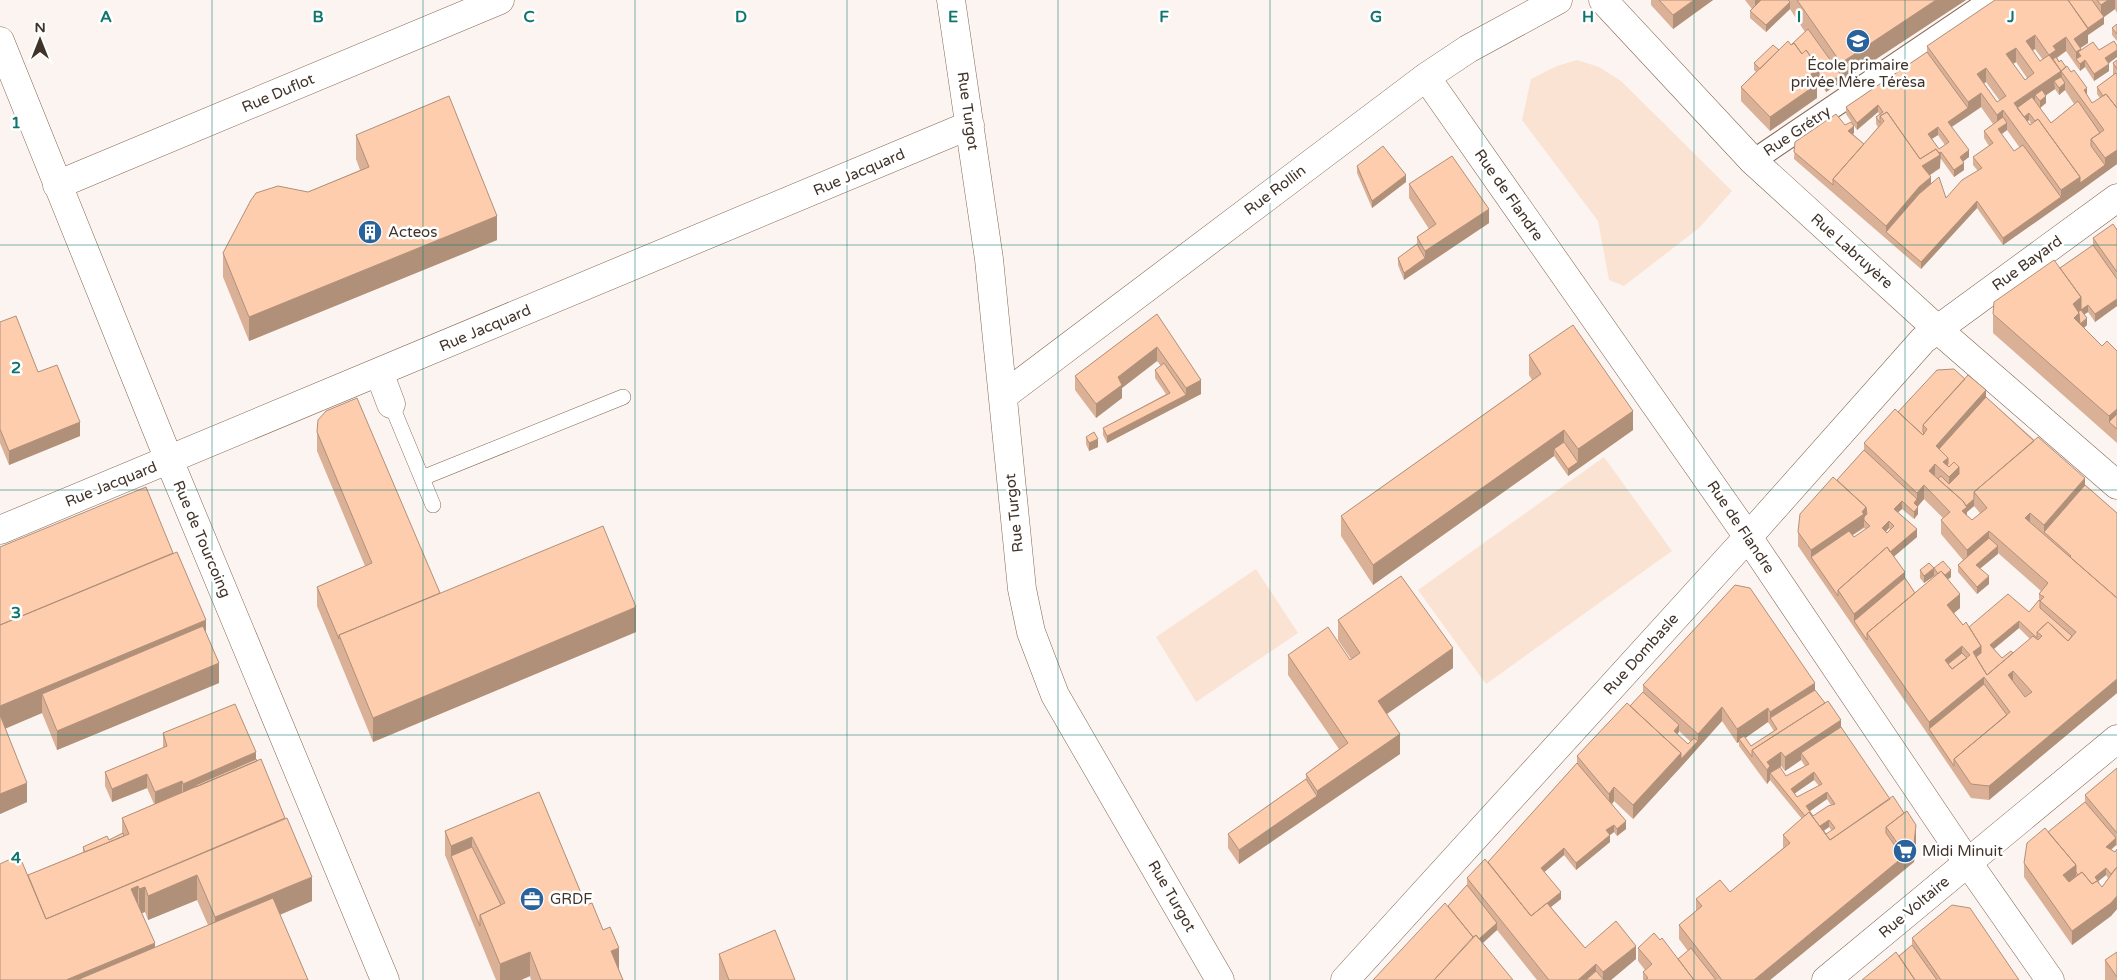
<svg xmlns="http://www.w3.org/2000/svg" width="2117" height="980" font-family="'Varela Round',sans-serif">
<rect width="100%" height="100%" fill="#fbf4f0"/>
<path fill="#fbe3d3" d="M1577,60l22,7 22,14 111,110 -33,37 -75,58 -15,-6 -11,-59 -76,-101 9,-41 26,-13z
M1604,457l68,94 -186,133 -68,-94z
M1256,569l42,64 -102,69 -40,-65z"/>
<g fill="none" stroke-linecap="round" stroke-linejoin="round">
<g stroke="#846653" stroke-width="16">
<path id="service" d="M391,404l42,101
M422,478l201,-81"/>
</g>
<g stroke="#846653" stroke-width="24">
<path id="pedestrian" d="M1753,161l238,-161"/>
</g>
<g stroke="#846653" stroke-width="29">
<path id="minor" d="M951,0l38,259 33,330 9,43 24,63 165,285
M1603,0l150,161 183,167 181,157
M0,41l169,419 216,520
M1426,77l322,460 209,310 93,133
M57,185l443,-185
M379,372l12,32
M1003,396l423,-319 42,-28 90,-49
M0,530l970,-405
M1345,980l403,-443 175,-197 194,-142
M1826,980l291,-241"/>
</g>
<use href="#service" stroke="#fff" stroke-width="15"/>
<use href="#pedestrian" stroke="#fff" stroke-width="22"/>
<use href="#minor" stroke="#fff" stroke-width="28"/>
</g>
<path fill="#dab096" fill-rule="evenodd" d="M1651,0h62l-40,29 -22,-24z
M1745,0h221l-140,92 -7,-10 -2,1v15l-47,33 -29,-30v-14l15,-15 -2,-2v-7l37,-18 14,-13 -15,-23 -24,23 -16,-14v-7l2,-2z
M1995,0h122v13l-2,-4 -11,8v7l-16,11v8l-8,5 1,3 18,-1 18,-4v11l-9,6 1,8 -15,10 -9,-14 -5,4 -14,-20 -9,7 30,37 5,8 8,-5 -3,-4v-7l16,-12v-12l4,-3v104l-114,81 -26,-37 -56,61 -127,-110 1,-17 50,-17 9,8 -1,1 11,10 14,-17 -2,-3v-7l4,-2 -2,-3 -21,18 -11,-16v-7l81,-55v-6zM2035,49l8,11 -3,1 -8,-11zM2016,62l11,16 -2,2 -12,-16zM1986,82l14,19 -3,1 -13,-19zM2055,89l4,6 6,-5 9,14 -23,19 -11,-15 6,-5v-8zM1981,107l12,17 -9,7v7l5,8 -16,11v8l5,6 -32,27 -15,-14 -2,-8 11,-8v-9h1l13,18 10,-7 -1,-9 6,-4 -17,-30zM2029,120l2,4 -1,1 -3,-3zM2007,130l13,18 -6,3 -13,-17zM1938,135l7,10 -6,4 -7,-10z
M2117,24v17l-5,-6v-7z
M356,135l141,105 -248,101 -26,-64v-24l85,-61 52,-22 -4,-11z
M1357,166l49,16 -34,26 -15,-35z
M1409,184l80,39 -85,57 -6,-15v-7l19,-14v-7l12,-8 -20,-31z
M2117,228v78l-22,16 -7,-10 -4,2 3,11 -3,3 18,18 15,5v92l-124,-110v-19l67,-46 33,-23v-7z
M1157,314l44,80 -94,49 -4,-8v-7l63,-34 -11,-16v-8l6,-4 -4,-5 -35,27v10l-26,20 -21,-28v-14z
M0,322l38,50 42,64 -71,29 -9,-22z
M1529,355l104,75 -65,46 -14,-20 -181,129 -32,-49v-20l191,-136 -3,-5z
M1986,397l131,116v180l-128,107 -18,-2 -42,-62 -131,-190v-14l39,-52 27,-30v-7l34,-31zM1924,499l19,19 -2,2v14l22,26 -5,5v7l19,22 12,-10 -9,-16 18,-15 43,38 -2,3v6l-10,12 -60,15 -6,-2 -9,-12 6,-5 -12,-29 3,-2 -17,-9v9l-19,16 -10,-15 -11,-22 23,-19 -19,-25 4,-3 12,10 4,-5 -1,-7zM1974,506l6,7 -8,7 -5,-4v-4zM1864,528l2,1 -12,8 -1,-2zM1889,528l1,1 -3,4 -1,-1zM2019,628l11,11 -17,14 -11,5 -8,-9z
M317,432l123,161 196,39 -263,110 -56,-136v-19l48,-21 -48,-115z
M1086,437l12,10 -9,4 -3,-7z
M0,547l206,86 13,50 -162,67 -15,-37 -37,15 22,74 -27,12z
M1920,570l14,6 -10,7 -4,-5z
M1338,620l115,48 -66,46 13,40 -161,110 -11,-16v-14l78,-55v-5l33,-25 -51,-74v-20l62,5 1,-1 -13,-19z
M1643,685l172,5 26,37 75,118 -2,17 -144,118h-127v-8l2,-2 -7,-9v-13l22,-8 18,19 10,-8 -9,-12v-14l17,-13v-13l34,-7 53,-44v-13l19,-16 -32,-39 -3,4 -28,-38v-4l-2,1 -15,-22 -89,98 -19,-18 -2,3 14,25 -9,7 -3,-4 -4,3v7l-34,28 -12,-15 -20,17 17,27 -10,8 34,41 51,11 -25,21h-74l-40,-50 -14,13 -35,-37 19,-21v-7l21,-16 89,-99v-7l53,-50 13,-14zM1768,722l6,9 -23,15 -6,-8zM1679,731l12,11 -3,2 -11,-10zM1801,760l4,6 -19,10 -12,-5 7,-5 4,5zM1814,780l5,6 -22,11 -2,-4zM1827,799l4,6 -18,11 -4,-5zM1829,827l3,4 -6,3 -2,-3z
M163,733l93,26 56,142 -32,14 28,65h-308l2,-117 26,12 55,-23v-5l26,-7 13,-7v-15l32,-14 -7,-16 -35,14 -7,-16v-14l58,-24zM197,900l11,25 -53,23 -13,-35 3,-1 3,8z
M2117,768v79l-1,-2 -5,5 4,2 2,-3v60l-6,7 -39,29 -48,-68v-14l24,-31 37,-30v-7zM2106,875l2,3 -6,9 -3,-3 -1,-3z
M539,792l47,113 33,65 4,10h-92l-1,-4 -9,4h-25l-51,-125v-24z
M1912,938l107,42h-157l37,-24 13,-11z
M2117,952v28h-12v-20z
M719,954l76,26h-76z"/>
<path fill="#b1907a" d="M1694,0h19l-40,29v-14z
M1755,0h14l-14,13z
M1936,0h30l-125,82v-19z
M2108,0h7v9l-11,8v7l-16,11v8l-12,8 -2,-12 27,-20v-14z
M1790,2v7l-24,23v-7z
M2035,35v14l-9,6v-14z
M2066,37v14l-10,7v6l-7,-9 4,-9z
M2016,48v14l-10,6v-14z
M2081,49v14l-5,-4v-7z
M2117,50v7l-12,9v-8z
M2085,60v7l-5,4v-7z
M2109,64v7l-15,10v-7z
M1819,68v14l-8,6v-14z
M1986,68v14l-9,6v-14z
M2061,71v13l-7,-3 1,8 -16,11 -4,-5v7l-18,13 -3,-12z
M1841,75v7l-15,10v-7z
M2065,83v7l-6,5v-7z
M1817,84v14l-47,33v-14z
M2087,88v14l-3,2v-14z
M1981,93v14l-13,9v-14z
M2046,96v7l-6,5v-7z
M1878,105v7l-21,18v-7z
M1968,108v8l-20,13v-7z
M2003,110v14l-6,5v-14z
M2029,113v7l-9,6v-7z
M2007,123v7l-9,7v-8z
M1854,126v7l-6,5v-7z
M1938,127v8l-10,6v-7z
M1969,150v7l-9,7v-7z
M2117,150v14l-37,27v-8l25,-18v-7z
M1941,152l-1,16 -18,12 -2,-14z
M1964,163v7l-10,7v-7z
M1406,175v7l-34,26v-7z
M1931,177v14l-45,41v-6l33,-39z
M2080,177v14l-77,54v-7l58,-41v-7z
M1977,201v7l-56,61v-7z
M1489,209v14l-85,57v-7l21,-15v-7z
M497,216v24l-248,101v-24z
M2081,297l7,8v7l-9,6h8v7l-8,7 -5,-13 -1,-15z
M2117,299v7l-22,16v-8z
M1157,347v14l-35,27v10l-26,20v-14l22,-27z
M1201,380v14l-94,49v-7l79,-41v-7z
M1986,390v14l-50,49v-7z
M2117,409v19l-8,-6v-6z
M1633,411v19l-65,46v-7l10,-7v-13z
M80,422v14l-71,29v-14z
M1564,430v19h-10v7l-181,129v-20z
M1098,439v8l-9,4v-8z
M1948,458l-1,14 -4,-10z
M1935,464v14l-6,-7z
M1959,467v14l-10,10v-17z
M2085,478v14l-41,40v-7z
M1924,485v14l-10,12v-8l3,-4v-6z
M1974,499v7l-7,6v9l-5,-12z
M1902,501v8l-8,7v-7z
M1866,507v14l-2,-1v7l-50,35 -3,-5v-7l51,-38z
M1918,507v7l-4,5v-7z
M2030,513v14l-5,-9z
M1889,521v7l-7,7v-7z
M1917,529v8l-73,62 -4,-5z
M1989,531v14l-22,19v-14z
M1998,546v8l-22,18v-7z
M1934,568v8l-10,7v-7z
M1951,570v7l-10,8v-7z
M1905,572v13l-51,36v-7z
M1989,576v8l-12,10v-7z
M1960,594v14l-13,11v-14z
M636,607v25l-263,110v-24z
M206,620v25l-164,49v19l-42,18v-25z
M2019,621v7l-29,24v-7z
M1962,646v14l-14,11 -3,-11z
M1981,646v14l-8,-1v-7z
M1453,648v20l-75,52v-19z
M219,663v20l-162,67v-19z
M2013,671v13l-5,-9z
M1984,677v14l-55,38v-7z
M2117,679v14l-128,107v-14z
M1815,683v14l-45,21v-6z
M1722,707v14l-41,46v-8l17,-18v-7z
M1768,708v14l-27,19 -2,-2v3l-2,1v-14z
M1841,720v14l-40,19v7l-16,11v-14z
M1679,725v7l-5,6v-7z
M1400,734v20l-161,110v-14l78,-54v-5z
M256,752v14l-60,19v7l-13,6v-14z
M1781,752v14l-11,7v7l-3,4v-22z
M1681,753v14l-48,52v-14z
M1814,772v8l-23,16v-7z
M147,774v14l-35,14v-13z
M182,781v14l-27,11v-14z
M27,783v19l-27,12v-20z
M1614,787v14l-5,7v-14z
M1827,792v7l-21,15v-8z
M1829,820v7l-9,6v-7z
M1626,821v8l-9,7v-7z
M287,822l-90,53v25l-49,20v-24l-3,-9v25l-6,2v-25l-1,-3v25l-92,13z
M1614,825v7l-4,3v7l-34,28v-7l30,-33z
M1916,825v20l-2,17 -144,118h-16l149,-123v-6z
M472,837v24l-21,-5v-10z
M2116,838v7l-10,9v-7z
M1564,848v7l-23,20v-7z
M2076,865v14l-13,9v-13z
M2106,868v7l-11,9v-7z
M312,877v24l-97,41v-25z
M1561,892v7l-14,11 -3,-4z
M2117,896v13l-6,7 -39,29v-14z
M1497,923v7l-21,19v-9z
M155,943v24l-30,13h-59z
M1636,946v13l-25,21h-8v-8z
M619,948v25l-8,-22z
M530,952v24l-9,4h-21v-16z
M1596,964v14l-2,2h-16z"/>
<path fill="#fdcdae" stroke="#b1907a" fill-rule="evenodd" d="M1659,0h35l-21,15z
M1761,0h27l2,2 -24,23 -16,-14z
M1797,0h139l-95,63z
M1995,0h73l20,29 -14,10 7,10 -5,3 -10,-15 -13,9 3,4 -7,5 12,16 -47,32 16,22 8,-6 42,58 -19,13 -58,-80 -6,5 -16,-22 -13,9 -41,-56zM2035,35l14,20 -9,6 -14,-20zM2016,48l18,25 -9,7 -19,-26zM1986,68l20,28 -9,6 -20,-28z
M2068,0h24l12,17 -16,11z
M2097,0h11l-7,5z
M2117,24v10l-5,-6z
M1808,29l33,46 -15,10 -7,-10v-7l-13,-18 -4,4 -8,-11 -2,1z
M1788,41l3,4 3,-2 8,11 4,-4 13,18 -8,6 6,10 -47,33 -29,-30z
M2114,41l3,5v4l-12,8 4,6 -15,10 -9,-14 -5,4 -4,-5 5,-3 -3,-4 15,-10 6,8z
M1773,45l6,5 -19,19 -6,-6z
M1927,52l41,56 -20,14 21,28 -9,7 4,6 -10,7 -13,-18 -2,1 -3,-4 -16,10 -33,-47 -7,4v7l-4,-6 7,-5 -5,-7 -21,18 -11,-16zM1938,127l11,15 -10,7 -11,-15z
M2056,57l3,5 2,-2 5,7 -5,4v6l4,6 -6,5 -5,-7 7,-4v-6l-8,-12z
M2117,60v9l-4,-6z
M2067,66l4,6 3,-2 13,18 -3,2 8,13 14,-9 11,14v42l-12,8 -14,-19 13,-9 -43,-59z
M2116,73l1,2v33l-11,-14 -3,2 -6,-9z
M2042,90l4,6 -6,5 -5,-6z
M449,96l48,120 -248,101 -26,-64 28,-53 5,-7 22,-7 30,6 61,-25 -13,-32z
M2032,97l19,26 27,-22 22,32 -9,6v7l14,19 -25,18v-6l-42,-58 -3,2 -6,-8 -5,4 -7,-9z
M1887,112l33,47 16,-10 4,6 -18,11 9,11 -12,10 -33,39 -53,-47 51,-58 -4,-5z
M1836,114l9,11 6,-3 3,4 -6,5 16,13 -31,35v6l-39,-33 1,-10z
M2003,117l4,6 -9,6 16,22 9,-6 38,52 -58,41 -26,-37 -56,61 -35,-30 33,-38 20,-17 7,21 16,-18 20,-12 -9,-11 20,-14 -9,-12z
M1383,146l23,29 -34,26 -15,-35z
M1452,156l37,53 -64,42 -8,-14 19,-13 -27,-40z
M2113,224l4,6v42l-24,-34z
M1417,244l8,14 -21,15 -6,-15z
M2093,245l24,34v20l-22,15 -7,-9 -7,5v-13l-21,-29z
M2054,260l27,37 -8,7 6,9 -5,5 28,28 5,-5 10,10v58l-8,7 -116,-102 1,-12z
M2081,310l6,8 -7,6 -1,-11 -1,-1z
M1157,314l44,66 -15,8 -29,-41 -39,30 4,8 -26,19 -21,-28z
M16,316l22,56 19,-7 23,57 -71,29 -9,-22v-107z
M1573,325l60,86 -55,38 -14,-19 -191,135 -32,-49 200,-142 -12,-19z
M1164,363l22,32 -79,41 -4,-8 67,-35 -15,-23z
M1954,369l11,10 -42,46v7l1,1 -1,2 -25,-23 39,-42z
M1968,375l18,15 -50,56 12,12 -5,4 6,5 5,-5 5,5 -10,10 -14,-13 -6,7 34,30 4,6 -5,4 10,9 15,-12 -13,-16 64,-55 47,41 -41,47 -14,-12 -5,5 92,80v81l-128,107 -18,-2 -17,-25 56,-47 -26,-35 -55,45 -62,-89 74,-62 19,23 -13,11 16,20 3,-3 15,24 -8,6 14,23 46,-39 5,4 4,-4 -5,-4 11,-10 20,19 8,-9 -36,-31 4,-4 -5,-3 9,-11 -59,-52 -22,19 -26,-30 9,-8 -26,-27 -7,8 -53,-50 31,-34 28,26 4,-6 -4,-4zM1962,646l8,9 -18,14 -7,-9zM2013,671l19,21 -7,5 -17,-22z
M1986,397l48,44 -60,51v7l-8,7 -3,-5 -25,-22 3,-3 8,8 10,-10v-7l-5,-5 -5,5 -2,-2 1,-1v-6l-9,-9z
M357,398l83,195 -101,42v4l-22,-52 55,-24 -55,-131 1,-12 8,-9z
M2117,414v15l-8,-7z
M1094,432l4,7 -9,4 -3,-6z
M1564,442l14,20 -10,7 -14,-20z
M1864,450l53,49 -3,4 4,4 -4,5 -12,-11 -8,8 23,20 -27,23 -3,-5 -49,43v6l-27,-39 38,-26 5,6 16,-11 -6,-6v-3l3,-3 -1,-7 -29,-27zM1889,521l5,5 -7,7 -5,-5z
M1833,477l33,30 -4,5 2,2 -53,36 -13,-18 2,-18z
M2085,485l32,28v85l-47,-41 1,-1 -27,-24z
M146,487l27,66 -173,72v-78z
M603,526l33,81 -263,111 -34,-83z
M1989,538l9,8 -22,19 13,11 -12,11 -19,-22z
M1887,547l18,25 -51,42 -16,-24z
M177,552l29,68 -206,86v-81z
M1943,561l8,9 -6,5 -4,-4 -3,3 -4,-6z
M1929,563l5,5 -10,8 -4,-6z
M1401,576l52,72 -75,53 22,33 -83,57 -11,-17 42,-31 -60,-88 40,-28 22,33 10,-7 -22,-33z
M1905,578l10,15 -48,40v7l-13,-19z
M1735,585l15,3 65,95 -45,29 -2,-4 -31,21 -15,-22 -24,27 -55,-49z
M2008,594l21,18 10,-12 1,1v7l32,28 -4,5 -20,-19 -11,10v6l-18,-17 -29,24 12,13 9,-7 2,2 -26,22 -11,-18 5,-4v-7l-12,-19z
M203,626l16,37 -162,68 -15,-37z
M1962,653l5,5 -15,11 -4,-5z
M1984,684l23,31 -53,44v7l-25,-37z
M1815,690l10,13 -73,47v7l-13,-18 5,-3 7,10 26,-17 -7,-11z
M1643,692l36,33 -5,6 14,13 6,-6 4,3 -17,18v-6l-51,-47z
M1828,701l13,19 -56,37 -4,-5 -14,10 3,4 -3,4 -15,-20z
M1627,703l54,50 -48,52 -19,-18 -5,7 -32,-38z
M235,704l21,48 -73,32 -1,-3 -27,11 -8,-18 -35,15 -7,-17 62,-26 -4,-13z
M0,715l27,68 -27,11z
M1841,727l49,72 -60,41 -21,-28 -4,4 -35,-43 10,-6 6,9 23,-12 -8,-11zM1814,772l8,12 -25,13 -6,-8zM1827,792l8,12 -7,2 -15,10 -7,-10zM1829,820l6,8 -9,6 -6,-8z
M256,759l1,2 -61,26v-2z
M261,759l24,59 -239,101 -18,-44 101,-41 -7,-16z
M1577,763l49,58 -9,8 -3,-4 -8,5 4,5 -34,28 -12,-15 -23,20 20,24 -30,24 -43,-54z
M2117,768v65l-32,-38z
M1306,779l11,17 -78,54 -11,-16z
M539,792l47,113 6,-2 11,27 7,-3 9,21 -8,3 12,29h-82l-11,-28 -30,12 -20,-49 25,-12 -33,-66 -21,9 -6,-15z
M1893,796l11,17 -18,14v6l17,24 -149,123h-32l-43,-55 23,-19 -6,-7 24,-19 10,12 60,-49 -7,-8 26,-23 21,28z
M2085,802l31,36 -10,9 9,5 2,-3v18l-6,7 -5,-6 -11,9 4,6 -2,-2 -5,3 -10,-12 -4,3 -2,-3v-7l-28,-33z
M1907,811l9,14 -2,18 -11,8 -17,-24z
M287,818l25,59 -97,40 -18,-42 -49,21 -3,-9 -6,2 -1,-3 -7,3 24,54 -89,37h-66v-116l19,-9 27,64z
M2045,828l31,37 -13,10 6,7 13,-10 10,12 5,-3 5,6 15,-20v29l-6,7 -39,28 -48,-68 3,-20z
M123,833l1,3 -39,16 -2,-5 24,-11 2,4z
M472,847l29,58 -21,10v11l-29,-70z
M1485,859l46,57 16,-13 38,45 31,-27 20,25 -33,26 -7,-8 -18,16h-29l-82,-102z
M1467,885l30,38 -18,16 -3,-4 -3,2 -25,-31z
M273,898l35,82h-231z
M1445,903l28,34 -39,43h-61z
M1952,905l18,3 49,72h-78l-29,-42z
M775,930l20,50h-66l-10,-26z
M1654,933l6,7 2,-2 32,42h-49l3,-2 -5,-6 9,-8 -14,-16z
M1476,935l37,45h-79z
M1912,945l25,35h-22l-16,-24z
M1691,948l25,32h-22l-16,-21z
M1896,952l19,28h-53z
M2117,952v25l-12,-17z
M1596,971l8,9h-18z"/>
<path fill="none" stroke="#0f766e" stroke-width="1" stroke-opacity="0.55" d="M212,0v980M423,0v980M635,0v980M847,0v980M1058,0v980M1270,0v980M1482,0v980M1694,0v980M1905,0v980M0,245h2117M0,490h2117M0,735h2117"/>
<defs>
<g id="school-disc" transform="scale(1.25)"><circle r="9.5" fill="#2a639b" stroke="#fff"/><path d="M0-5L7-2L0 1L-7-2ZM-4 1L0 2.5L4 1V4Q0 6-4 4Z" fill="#fff"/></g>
<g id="building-disc" transform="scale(1.25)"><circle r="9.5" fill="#2a639b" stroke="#fff"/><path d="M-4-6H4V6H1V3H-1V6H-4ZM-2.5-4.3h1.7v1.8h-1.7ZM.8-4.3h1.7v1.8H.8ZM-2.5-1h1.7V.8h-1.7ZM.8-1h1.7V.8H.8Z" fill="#fff"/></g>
<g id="supermarket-disc" transform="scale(1.25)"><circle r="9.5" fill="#2a639b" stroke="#fff"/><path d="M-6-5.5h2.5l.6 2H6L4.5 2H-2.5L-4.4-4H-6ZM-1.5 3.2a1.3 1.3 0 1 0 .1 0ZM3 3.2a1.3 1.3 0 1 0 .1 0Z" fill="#fff"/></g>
<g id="office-disc" transform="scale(1.25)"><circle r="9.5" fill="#2a639b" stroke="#fff"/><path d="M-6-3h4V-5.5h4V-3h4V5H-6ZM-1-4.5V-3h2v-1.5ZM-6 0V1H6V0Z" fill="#fff"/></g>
</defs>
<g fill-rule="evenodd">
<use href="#school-disc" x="1858" y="41"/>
<use href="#building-disc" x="370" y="232"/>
<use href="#supermarket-disc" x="1905" y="851"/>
<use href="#office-disc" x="532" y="899"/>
</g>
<g text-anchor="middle" stroke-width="5" stroke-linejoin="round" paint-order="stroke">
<g font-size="15" fill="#40332a" stroke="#fff" text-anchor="start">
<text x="1858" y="70" text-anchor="middle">École primaire<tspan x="1858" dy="17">privée Mère Térèsa</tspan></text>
<text x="388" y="237">Acteos</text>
<text x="1922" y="856">Midi Minuit</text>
<text x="550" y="904">GRDF</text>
</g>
<g font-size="15" fill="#40332a" stroke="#fff">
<text transform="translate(278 93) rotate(-23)" y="5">Rue Duflot</text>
<text transform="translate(968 111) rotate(82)" y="5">Rue Turgot</text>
<text transform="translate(1797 131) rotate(-34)" y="5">Rue Grétry</text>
<text transform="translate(859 172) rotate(-23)" y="5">Rue Jacquard</text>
<text transform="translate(1275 190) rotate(-37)" y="5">Rue Rollin</text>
<text transform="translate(1509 195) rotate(55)" y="5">Rue de Flandre</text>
<text transform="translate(1852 251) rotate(42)" y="5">Rue Labruyère</text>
<text transform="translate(2027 263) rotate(-36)" y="5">Rue Bayard</text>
<text transform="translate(485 328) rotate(-23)" y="5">Rue Jacquard</text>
<text transform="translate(111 484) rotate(-22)" y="5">Rue Jacquard</text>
<text transform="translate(1014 513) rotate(-96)" y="5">Rue Turgot</text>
<text transform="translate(1741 527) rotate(56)" y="5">Rue de Flandre</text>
<text transform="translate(202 539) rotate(67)" y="5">Rue de Tourcoing</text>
<text transform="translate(1641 654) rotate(-48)" y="5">Rue Dombasle</text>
<text transform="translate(1172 896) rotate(60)" y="5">Rue Turgot</text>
<text transform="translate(1914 907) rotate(-40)" y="5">Rue Voltaire</text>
</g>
</g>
<g font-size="16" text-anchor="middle" font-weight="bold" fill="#0f766e" stroke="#fff" stroke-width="5" stroke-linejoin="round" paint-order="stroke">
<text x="106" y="22">A</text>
<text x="318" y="22">B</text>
<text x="529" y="22">C</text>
<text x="741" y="22">D</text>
<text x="953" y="22">E</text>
<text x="1164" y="22">F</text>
<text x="1376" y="22">G</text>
<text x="1588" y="22">H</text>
<text x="1799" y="22">I</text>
<text x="2011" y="22">J</text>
<text x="16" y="128">1</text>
<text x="16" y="373">2</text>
<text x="16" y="618">3</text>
<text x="16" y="863">4</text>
</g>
<g transform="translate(40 40)" stroke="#ffffff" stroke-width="4" paint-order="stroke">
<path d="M0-4L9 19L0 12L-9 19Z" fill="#40332a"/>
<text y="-8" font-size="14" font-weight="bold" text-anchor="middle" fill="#40332a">N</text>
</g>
</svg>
